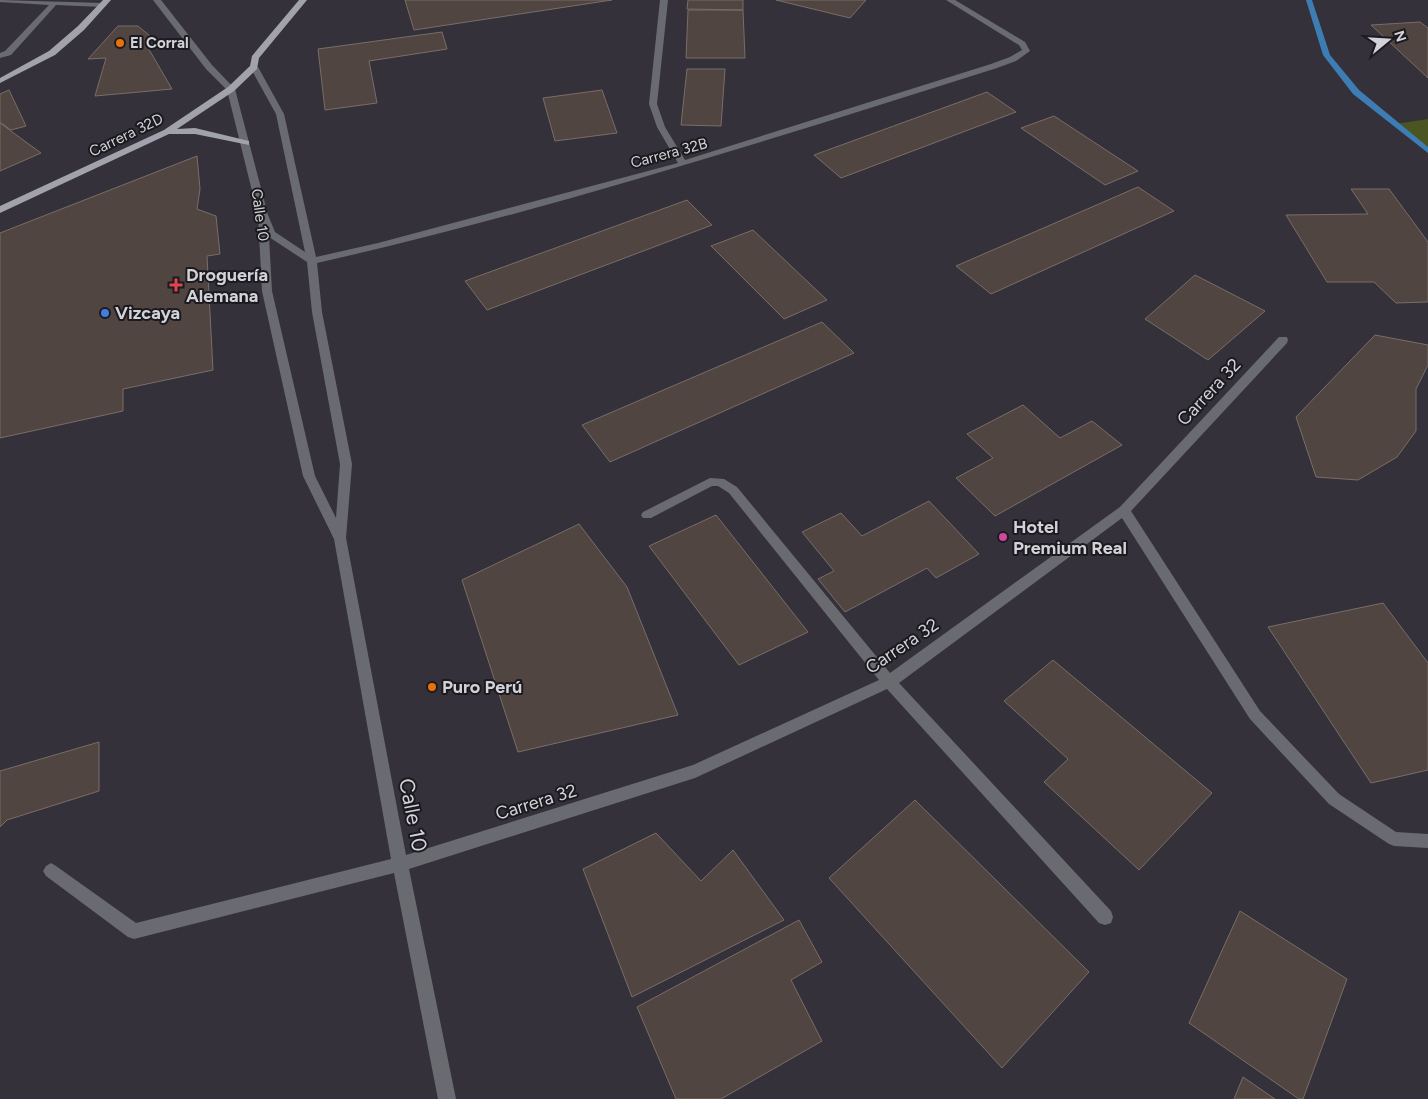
<svg xmlns="http://www.w3.org/2000/svg" width="1428" height="1099" font-family="Figtree,sans-serif">
<rect width="100%" height="100%" fill="#34313b"/>
<path fill="#4a5522" d="M1428,119v32l-33,-27z"/>
<g fill="none" stroke-linecap="round" stroke-linejoin="round">
<path fill="#3e7db4" fill-rule="evenodd" d="M1306,0h6l18,55 29,35 69,57v6l-75,-59 -30,-39z"/>
</g>
<path fill="#504540" stroke="#796d67" d="M405,0h207l-198,30z
M688,0h55v10l-56,-1z
M776,0h90l-16,18z
M688,10h55l2,48h-59z
M1420,22l8,6v50l-57,-53z
M118,26h20l12,10 -3,10 25,43 -77,7 11,-38 -18,1z
M442,32l5,17 -78,12 8,42 -52,7 -7,-61z
M687,69h38l-4,57 -40,-1z
M9,90l17,36 -15,4 -11,-8v-28z
M602,90l15,43 -62,8 -12,-43z
M987,92l29,20 -175,66 -27,-23z
M1054,116l84,55 -33,14 -84,-57z
M0,123l41,30 -41,18z
M197,156l3,33 -3,20 19,7 4,38 -13,2 6,114 -90,19v22l-123,27v-205z
M1138,187l36,24 -183,83 -35,-28z
M1351,189h38l39,53v60l-32,1 -22,-21h-47l-41,-67 82,-1z
M687,200l25,25 -225,85 -22,-29z
M753,230l74,70 -43,19 -73,-73z
M1195,275l70,36 -57,49 -63,-41z
M822,322l32,31 -244,109 -28,-37z
M1375,335l53,10v20l-12,24v42l-19,26 -39,23 -42,-3 -20,-60z
M1023,405l37,33 32,-17 30,24 -127,71 -39,-38 37,-20 -26,-24z
M929,501l50,53 -43,24 -9,-10 -82,44 -27,-33 16,-8 -32,-39 39,-19 21,23z
M716,515l92,117 -69,33 -90,-119z
M579,524l48,63 51,128 -160,37 -56,-172z
M1383,603l45,60v107l-57,13 -103,-156z
M1053,660l159,133 -73,77 -95,-88 24,-23 -64,-58z
M99,742v49l-92,29 -7,7v-56z
M915,800l174,172 -87,96 -173,-190z
M656,833l45,48 32,-31 51,70 -152,77 -49,-128z
M1240,911l107,68 -44,120h-4l-110,-76z
M799,920l23,42 -31,18 31,61 -101,58h-45l-39,-92z
M1243,1077l32,22h-41z"/>
<g fill="none" stroke-linecap="round" stroke-linejoin="round">
<path fill="#6a6b70" fill-rule="evenodd" d="M0,0l103,3 4,2 -4,2 -47,-2 -45,50 -11,3v-5l5,-2 44,-46 -49,-3z
M153,0h8l51,65 23,24 33,126 7,17 30,20 -29,-138 -26,-47 4,-2 4,2 26,47 32,143 62,-14 300,-80 -21,-36 -8,-23 11,-104h8l-11,104 8,23 20,33 306,-96 19,-7 12,-7 -3,-5 -73,-45h9l70,42 5,9 -14,10 -19,7c-225,71 -450,143 -680,195l5,49 30,152 -6,74 60,317 287,-90 186,-85 -150,-187 -11,-7h-6l-61,32h-8l-2,-3 2,-3 67,-34 14,1 13,8 153,186 230,-166 159,-170h8l1,3 -1,3 -156,168 129,200 79,83 57,38 32,2v14l-34,-2 -5,-2 -60,-40 -79,-85 -128,-201 -223,165 212,228 2,6 -2,6 -6,2 -6,-2 -212,-234 -192,89 -286,91 47,230h-18l-44,-226 -260,66 -6,-2 -82,-61 -3,-5 3,-5 5,-3 5,3 80,57 255,-64 -57,-320 -31,-63 -41,-185 -4,-76 -31,-125 -21,-21zM269,237l38,25 5,50 28,152 -4,54 -21,-42 -43,-185z"/>
<path fill="#a1a2ac" fill-rule="evenodd" d="M103,0h8l-27,30 -29,25 -55,28v-5l49,-27 29,-25z
M299,0h8l-48,58 -2,11 -23,22 -57,38 18,-1 54,13v4l-54,-11h-26l-169,79v-7l164,-76 64,-43 22,-21 2,-10z"/>
</g>
<g fill="#e8710a" stroke="#1b1a1e" stroke-width="2">
<circle cx="120" cy="43" r="5"/>
<circle cx="432" cy="687" r="5"/>
</g>
<path fill="#e0444e" stroke="#1b1a1e" stroke-width="2" d="M173.5 277.5h5v5h5v5h-5v5h-5v-5h-5v-5h5z"/>
<circle fill="#3f7fe0" stroke="#1b1a1e" stroke-width="2" cx="105" cy="313" r="5"/>
<circle fill="#d1479c" stroke="#1b1a1e" stroke-width="2" cx="1003" cy="537" r="5"/>
<g text-anchor="middle" stroke-width="4" stroke-linejoin="round" paint-order="stroke">
<g font-size="15" font-weight="bold" fill="#d4d2d9" stroke="#1b1a1e" text-anchor="start">
<text x="130" y="48">El Corral</text>
</g>
<g font-size="15" fill="#d4d2d9" stroke="#1b1a1e">
<text transform="translate(126 135) rotate(-26)" y="5">Carrera 32D</text>
<text transform="translate(669 153) rotate(-15)" y="5">Carrera 32B</text>
<text transform="translate(260 215) rotate(82)" y="5">Calle 10</text>
</g>
<g font-size="18" font-weight="bold" fill="#d4d2d9" stroke="#1b1a1e" text-anchor="start">
<text x="186" y="281">Droguería<tspan x="186" dy="21">Alemana</tspan></text>
<text x="115" y="319">Vizcaya</text>
<text x="1013" y="533">Hotel<tspan x="1013" dy="21">Premium Real</tspan></text>
<text x="442" y="693">Puro Perú</text>
</g>
<g font-size="18" fill="#d4d2d9" stroke="#1b1a1e">
<text transform="translate(1209 392) rotate(-47)" y="6">Carrera 32</text>
<text transform="translate(902 646) rotate(-34)" y="6">Carrera 32</text>
<text transform="translate(536 802) rotate(-17)" y="6">Carrera 32</text>
</g>
<g font-size="21" fill="#d4d2d9" stroke="#1b1a1e">
<text transform="translate(413 815) rotate(79)" y="7">Calle 10</text>
</g>
</g>
<g transform="translate(1388 40) rotate(72)" stroke="#1b1a1e" stroke-width="4" paint-order="stroke">
<path d="M0-4L9 19L0 12L-9 19Z" fill="#d4d2d9"/>
<text y="-8" font-size="14" font-weight="bold" text-anchor="middle" fill="#d4d2d9">N</text>
</g>
</svg>
